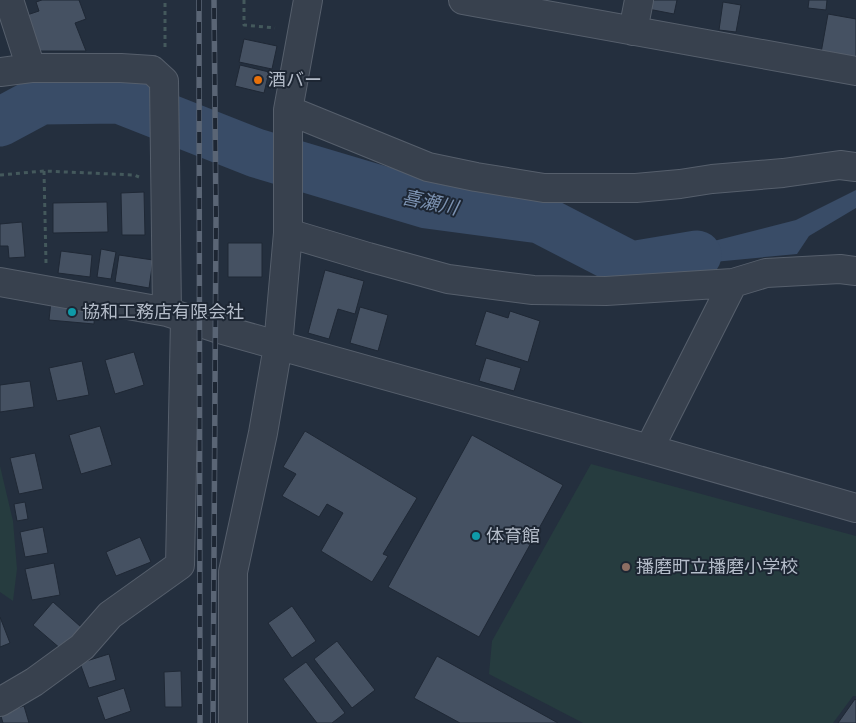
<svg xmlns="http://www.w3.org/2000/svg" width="856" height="723" font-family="'Asap Condensed','Noto Sans JP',sans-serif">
<rect width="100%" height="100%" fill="#242f3e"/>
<path fill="#263c3f" d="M591,464l265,72v160h-3l-20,27h-250l-94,-49 3,-33z
M0,466l13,55 4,48 -4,32 -13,-9z"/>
<path fill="#394c67" d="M856,190v18l-47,28 -12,18 -147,14 -20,-2 17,-8 149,-38z"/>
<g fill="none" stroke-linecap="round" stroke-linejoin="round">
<path stroke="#394c67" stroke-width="49" d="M0,122l41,-22 78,-1 137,54 171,51 113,15 91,47 66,-11"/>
</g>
<path fill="#455162" stroke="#1f2835" d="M42,0h37l7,19 -11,4 11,28h-46l-13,-36 12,-4 -3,-9z
M649,0h28l-3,14 -26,-5z
M809,0h18l-1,10 -18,-2z
M723,2l18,3 -5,27 -17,-2z
M828,14l28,5v40l-35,-6z
M244,39l33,7 -5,23 -33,-7z
M240,65l29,7 -5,21 -29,-7z
M144,192l1,43h-23l-1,-42z
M107,202l1,30 -55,1v-30z
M22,222l3,35 -16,1 -1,-12h-8v-22z
M228,243h34v34h-34z
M101,249l15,3 -5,27 -14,-2z
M61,251l31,4 -2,22 -32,-4z
M119,255l34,5 -4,28 -34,-6z
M325,270l39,11 -9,33 -17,-5 -9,30 -21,-6z
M51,301l44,3 -1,20 -45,-4z
M360,307l28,8 -10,36 -28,-8z
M486,311l22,7 2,-7 30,10 -12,41 -53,-17z
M134,352l10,33 -29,9 -10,-34z
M486,358l35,10 -7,23 -35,-10z
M82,361l7,34 -32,6 -8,-33z
M30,381l4,26 -34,5v-27z
M100,426l12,39 -31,9 -12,-39z
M305,431l112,67 -34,56 5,2 -16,26 -51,-31 22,-38 -16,-9 -8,13 -37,-21 14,-22 -13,-7z
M472,435l91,50 -84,152 -91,-50z
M35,453l8,36 -24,5 -9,-36z
M25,502l3,17 -11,2 -3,-17z
M43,527l5,26 -23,4 -5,-25z
M140,537l11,25 -35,14 -10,-24z
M54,563l6,32 -28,5 -7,-31z
M53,602l28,25 -20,22 -28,-24z
M292,606l24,35 -24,17 -24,-35z
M0,617l10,26 -10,4z
M337,641l38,49 -23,18 -38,-49z
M109,654l7,26 -27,8 -9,-25z
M437,656l121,67h-98l-46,-25z
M306,662l39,51 -13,10h-15l-34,-44z
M181,671l1,36h-17l-1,-35z
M124,688l7,23 -26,9 -8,-23z
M855,699l1,1v23h-18z
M24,706l5,17h-26l-3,-10z"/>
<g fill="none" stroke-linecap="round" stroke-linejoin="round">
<g stroke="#565f6c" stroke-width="30">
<path id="minor" d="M9,0l22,68
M463,0l393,71
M633,31l6,-31
M0,72l31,-4h90l31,2 12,11 3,231
M288,110l140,57 48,10 68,11h92l44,-4 32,-5 71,-6 57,-8 16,2
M288,233l80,24 80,22 85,11 73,1 127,-8 33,-10 74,-4 16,2
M0,282l167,30 49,16 433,121 207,59
M649,449l84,-166
M0,702l34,-20 48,-35 28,-32 70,-50 5,-246
M233,723v-151l30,-139 15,-87 10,-113v-123l20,-110"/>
</g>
<path stroke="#44595c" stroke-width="3" stroke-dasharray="4 4" stroke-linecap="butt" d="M244,0v25l31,3
M165,47v-47
M44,171l2,92
M0,175l44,-4 90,4 5,2"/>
<use href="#minor" stroke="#38414e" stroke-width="28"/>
<g stroke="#5a6575" stroke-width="5.5">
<path id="rail" d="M199,0l1,723
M213,723l3,-503 -2,-220"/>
</g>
<use href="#rail" stroke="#1d2633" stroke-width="4" stroke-dasharray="11" stroke-linecap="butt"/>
</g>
<circle fill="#e8710a" stroke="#1d2633" stroke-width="2" cx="258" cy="80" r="5"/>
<g fill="#0f9aa8" stroke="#1d2633" stroke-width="2">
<circle cx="72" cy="312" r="5"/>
<circle cx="476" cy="536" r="5"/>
</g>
<circle fill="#8d6e63" stroke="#1d2633" stroke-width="2" cx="626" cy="567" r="5"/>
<g text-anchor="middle" stroke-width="4" stroke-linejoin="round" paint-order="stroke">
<g font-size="18" fill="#b4bcc9" stroke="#1d2633" text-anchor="start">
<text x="268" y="86">酒バー</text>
<text x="82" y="318">協和工務店有限会社</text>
<text x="486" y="542">体育館</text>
<text x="636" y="573">播磨町立播磨小学校</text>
</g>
<g font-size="19" font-style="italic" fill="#7c92b1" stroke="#1d2633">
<text transform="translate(430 202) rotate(12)" y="7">喜瀬川</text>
</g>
</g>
</svg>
